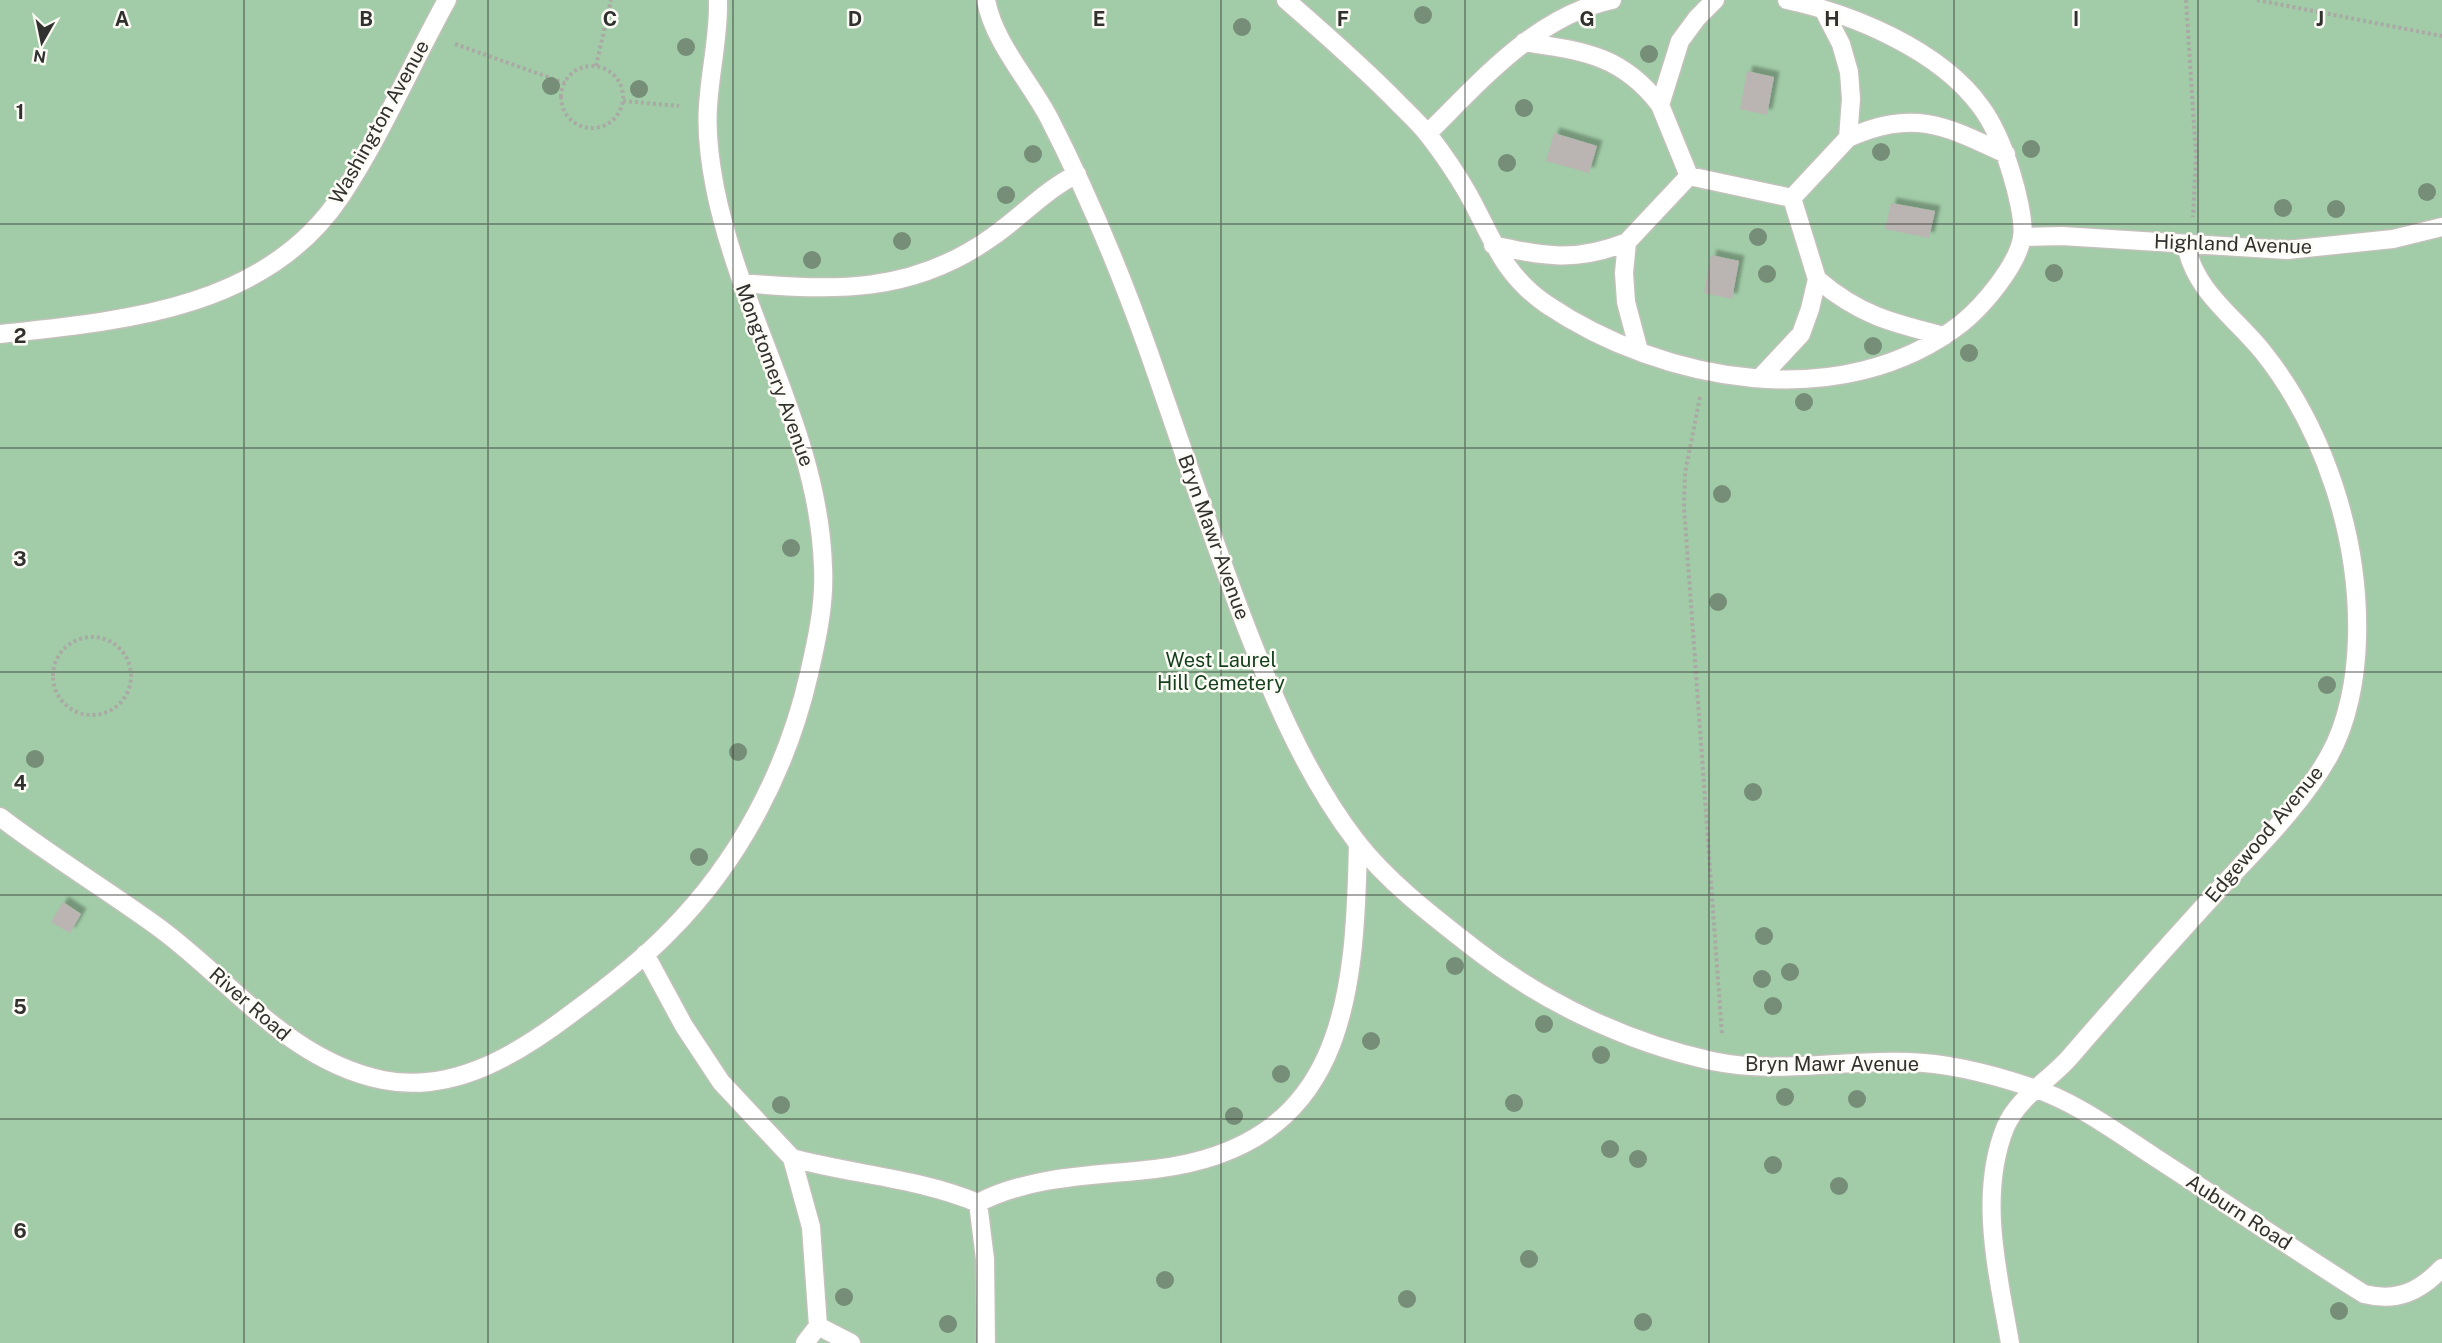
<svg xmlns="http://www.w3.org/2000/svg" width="2442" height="1343" font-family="'Public Sans',sans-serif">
<defs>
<filter id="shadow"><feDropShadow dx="5.5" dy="-5.5" stdDeviation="1.5" flood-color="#0004"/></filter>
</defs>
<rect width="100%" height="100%" fill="#efeee8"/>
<path fill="#a1cca7" d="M0,0h2442v1343h-2442z"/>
<path fill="#bab4b3" filter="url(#shadow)" d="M1747,71l27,6 -7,38 -27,-6z
M1554,133l43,13 -8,27 -43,-12z
M1891,203l44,8 -6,27 -44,-9z
M1711,255l28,6 -7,38 -28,-6z
M63,902l18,12 -11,19 -19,-11z"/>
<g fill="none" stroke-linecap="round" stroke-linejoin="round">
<g stroke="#c2c1bb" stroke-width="21">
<path id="lane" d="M986,0c8,43 43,80 63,118 38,74 70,151 98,229 31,88 60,176 93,264 30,79 64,162 116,230 31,40 75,74 115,105 70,55 154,96 241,115 66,14 130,-2 196,1 41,1 83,12 122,25 45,14 86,45 126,71 70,45 138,92 208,136 33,8 55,-2 78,-26
M1286,0c38,33 77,67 112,103 11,11 23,22 32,34 13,17 26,36 37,55 25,44 34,81 79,112 117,79 297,112 416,19 21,-17 55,-57 60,-85 3,-16 -6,-50 -11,-66 -7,-23 -16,-46 -30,-65 -41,-57 -128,-93 -194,-107
M1524,42c59,9 98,13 136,63
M1428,133c53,-52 108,-117 184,-133
M1848,138c66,-29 96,-13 158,16
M1689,176l-29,-71 20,-64 17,-23 18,-18
M1792,198l56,-60 3,-39 -2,-27 -8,-28 -17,-33
M2022,237l40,-1 225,14 106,-11 49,-12
M1493,245c51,12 84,17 134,-3
M1817,279c42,36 75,44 127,57
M742,283c93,8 170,11 250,-46 29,-20 53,-47 85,-63
M0,334c123,-13 266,-25 341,-138 41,-62 70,-131 106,-196
M1639,351l-13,-49 -2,-29 3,-31 62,-66 103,22 25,81 -7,30 -9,25 -41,44
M0,817c52,40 109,74 162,113 72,54 128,131 221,150 71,14 135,-26 189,-67 34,-25 68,-51 97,-81 70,-70 118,-162 140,-258 8,-35 16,-71 14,-107 -4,-134 -82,-249 -108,-379 -5,-26 -9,-54 -7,-81 2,-36 11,-71 10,-107
M645,954l39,72 37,56 71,76
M978,1203c54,-28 117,-27 177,-34 189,-23 200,-168 203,-326
M805,1343l13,-17
M851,1343l-33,-17 -7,-99 -19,-69c62,17 127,20 186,45l7,56 1,84
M2010,1343c-12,-69 -32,-147 -5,-215 13,-31 44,-47 65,-71 50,-58 101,-115 153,-172 37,-40 79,-81 106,-129 19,-34 27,-78 28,-117 3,-100 -32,-209 -94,-287 -28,-35 -69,-61 -77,-108"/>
</g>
<path stroke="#aaa9a5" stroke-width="4" stroke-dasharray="3 3" stroke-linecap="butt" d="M2186,0l10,156 -3,61
M2257,0l185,36
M455,44l110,39
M596,66l15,-66
M561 97a31 31 0 1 1 62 0a31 31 0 1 1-62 0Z
M623,101l56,5
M1700,397l-15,76 -1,34 38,528
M53 676a39 39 0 1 1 78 0a39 39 0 1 1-78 0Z"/>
<use href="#lane" stroke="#fff" stroke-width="18"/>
</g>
<g fill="#768e78">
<circle cx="1423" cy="15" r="9"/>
<circle cx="1242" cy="27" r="9"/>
<circle cx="686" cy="47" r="9"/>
<circle cx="1649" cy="54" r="9"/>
<circle cx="551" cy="86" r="9"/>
<circle cx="639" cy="89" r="9"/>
<circle cx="1524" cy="108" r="9"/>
<circle cx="2031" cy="149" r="9"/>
<circle cx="1881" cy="152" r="9"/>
<circle cx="1033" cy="154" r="9"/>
<circle cx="1507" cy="163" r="9"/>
<circle cx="2427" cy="192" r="9"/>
<circle cx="1006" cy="195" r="9"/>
<circle cx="2283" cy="208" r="9"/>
<circle cx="2336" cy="209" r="9"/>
<circle cx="1758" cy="237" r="9"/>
<circle cx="902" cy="241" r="9"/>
<circle cx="812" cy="260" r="9"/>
<circle cx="2054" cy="273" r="9"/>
<circle cx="1767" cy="274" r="9"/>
<circle cx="1873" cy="346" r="9"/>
<circle cx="1969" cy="353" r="9"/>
<circle cx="1804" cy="402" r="9"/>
<circle cx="1722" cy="494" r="9"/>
<circle cx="791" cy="548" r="9"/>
<circle cx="1718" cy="602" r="9"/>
<circle cx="2327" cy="685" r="9"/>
<circle cx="738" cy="752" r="9"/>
<circle cx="35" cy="759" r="9"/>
<circle cx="1753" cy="792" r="9"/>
<circle cx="699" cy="857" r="9"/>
<circle cx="1764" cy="936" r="9"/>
<circle cx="1455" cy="966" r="9"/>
<circle cx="1790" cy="972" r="9"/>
<circle cx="1762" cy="979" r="9"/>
<circle cx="1773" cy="1006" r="9"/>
<circle cx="1544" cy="1024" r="9"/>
<circle cx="1371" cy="1041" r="9"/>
<circle cx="1601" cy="1055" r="9"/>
<circle cx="1281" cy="1074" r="9"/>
<circle cx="1785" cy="1097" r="9"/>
<circle cx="1857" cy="1099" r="9"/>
<circle cx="1514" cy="1103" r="9"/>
<circle cx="781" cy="1105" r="9"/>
<circle cx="1234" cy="1116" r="9"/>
<circle cx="1610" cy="1149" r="9"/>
<circle cx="1638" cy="1159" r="9"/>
<circle cx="1773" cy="1165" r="9"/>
<circle cx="1839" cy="1186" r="9"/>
<circle cx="1529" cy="1259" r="9"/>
<circle cx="1165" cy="1280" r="9"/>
<circle cx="844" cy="1297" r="9"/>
<circle cx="1407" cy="1299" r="9"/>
<circle cx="2339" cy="1311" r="9"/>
<circle cx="1643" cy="1322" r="9"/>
<circle cx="948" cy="1324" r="9"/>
</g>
<path fill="none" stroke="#31312f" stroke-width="1.5" stroke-opacity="0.55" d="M244,0v1343M488,0v1343M733,0v1343M977,0v1343M1221,0v1343M1465,0v1343M1709,0v1343M1954,0v1343M2198,0v1343M0,224h2442M0,448h2442M0,672h2442M0,895h2442M0,1119h2442"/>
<g text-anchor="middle" stroke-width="5" stroke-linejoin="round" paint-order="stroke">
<g font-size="20" fill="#31312f" stroke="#fcfbf5">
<text transform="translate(379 122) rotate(-61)" y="7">Washington Avenue</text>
<text transform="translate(2233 244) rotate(2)" y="7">Highland Avenue</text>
<text transform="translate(775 375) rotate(70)" y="7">Mongtomery Avenue</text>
<text transform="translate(1214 537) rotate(70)" y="7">Bryn Mawr Avenue</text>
<text transform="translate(2264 834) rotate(-50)" y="7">Edgewood Avenue</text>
<text transform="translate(250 1004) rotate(41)" y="7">River Road</text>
<text x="1832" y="1071">Bryn Mawr Avenue</text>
<text transform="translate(2239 1212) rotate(33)" y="7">Auburn Road</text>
</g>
<g font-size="20" fill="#133f1d" stroke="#fcfbf5">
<text x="1221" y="667">West Laurel<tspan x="1221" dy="23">Hill Cemetery</tspan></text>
</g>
</g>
<g font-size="20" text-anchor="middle" font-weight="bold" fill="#31312f" stroke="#fcfbf5" stroke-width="5" stroke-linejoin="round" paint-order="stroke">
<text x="122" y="26">A</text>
<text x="366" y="26">B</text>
<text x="610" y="26">C</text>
<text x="855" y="26">D</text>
<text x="1099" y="26">E</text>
<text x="1343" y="26">F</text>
<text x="1587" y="26">G</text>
<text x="1832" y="26">H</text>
<text x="2076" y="26">I</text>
<text x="2320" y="26">J</text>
<text x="20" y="119">1</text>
<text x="20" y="343">2</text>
<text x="20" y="566">3</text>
<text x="20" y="790">4</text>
<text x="20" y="1014">5</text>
<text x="20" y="1238">6</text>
</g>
<g transform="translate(42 42) rotate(189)" stroke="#fcfbf5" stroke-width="4.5" paint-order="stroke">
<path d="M0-4.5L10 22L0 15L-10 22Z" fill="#31312f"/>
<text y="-9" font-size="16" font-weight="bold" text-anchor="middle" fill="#31312f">N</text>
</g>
</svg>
